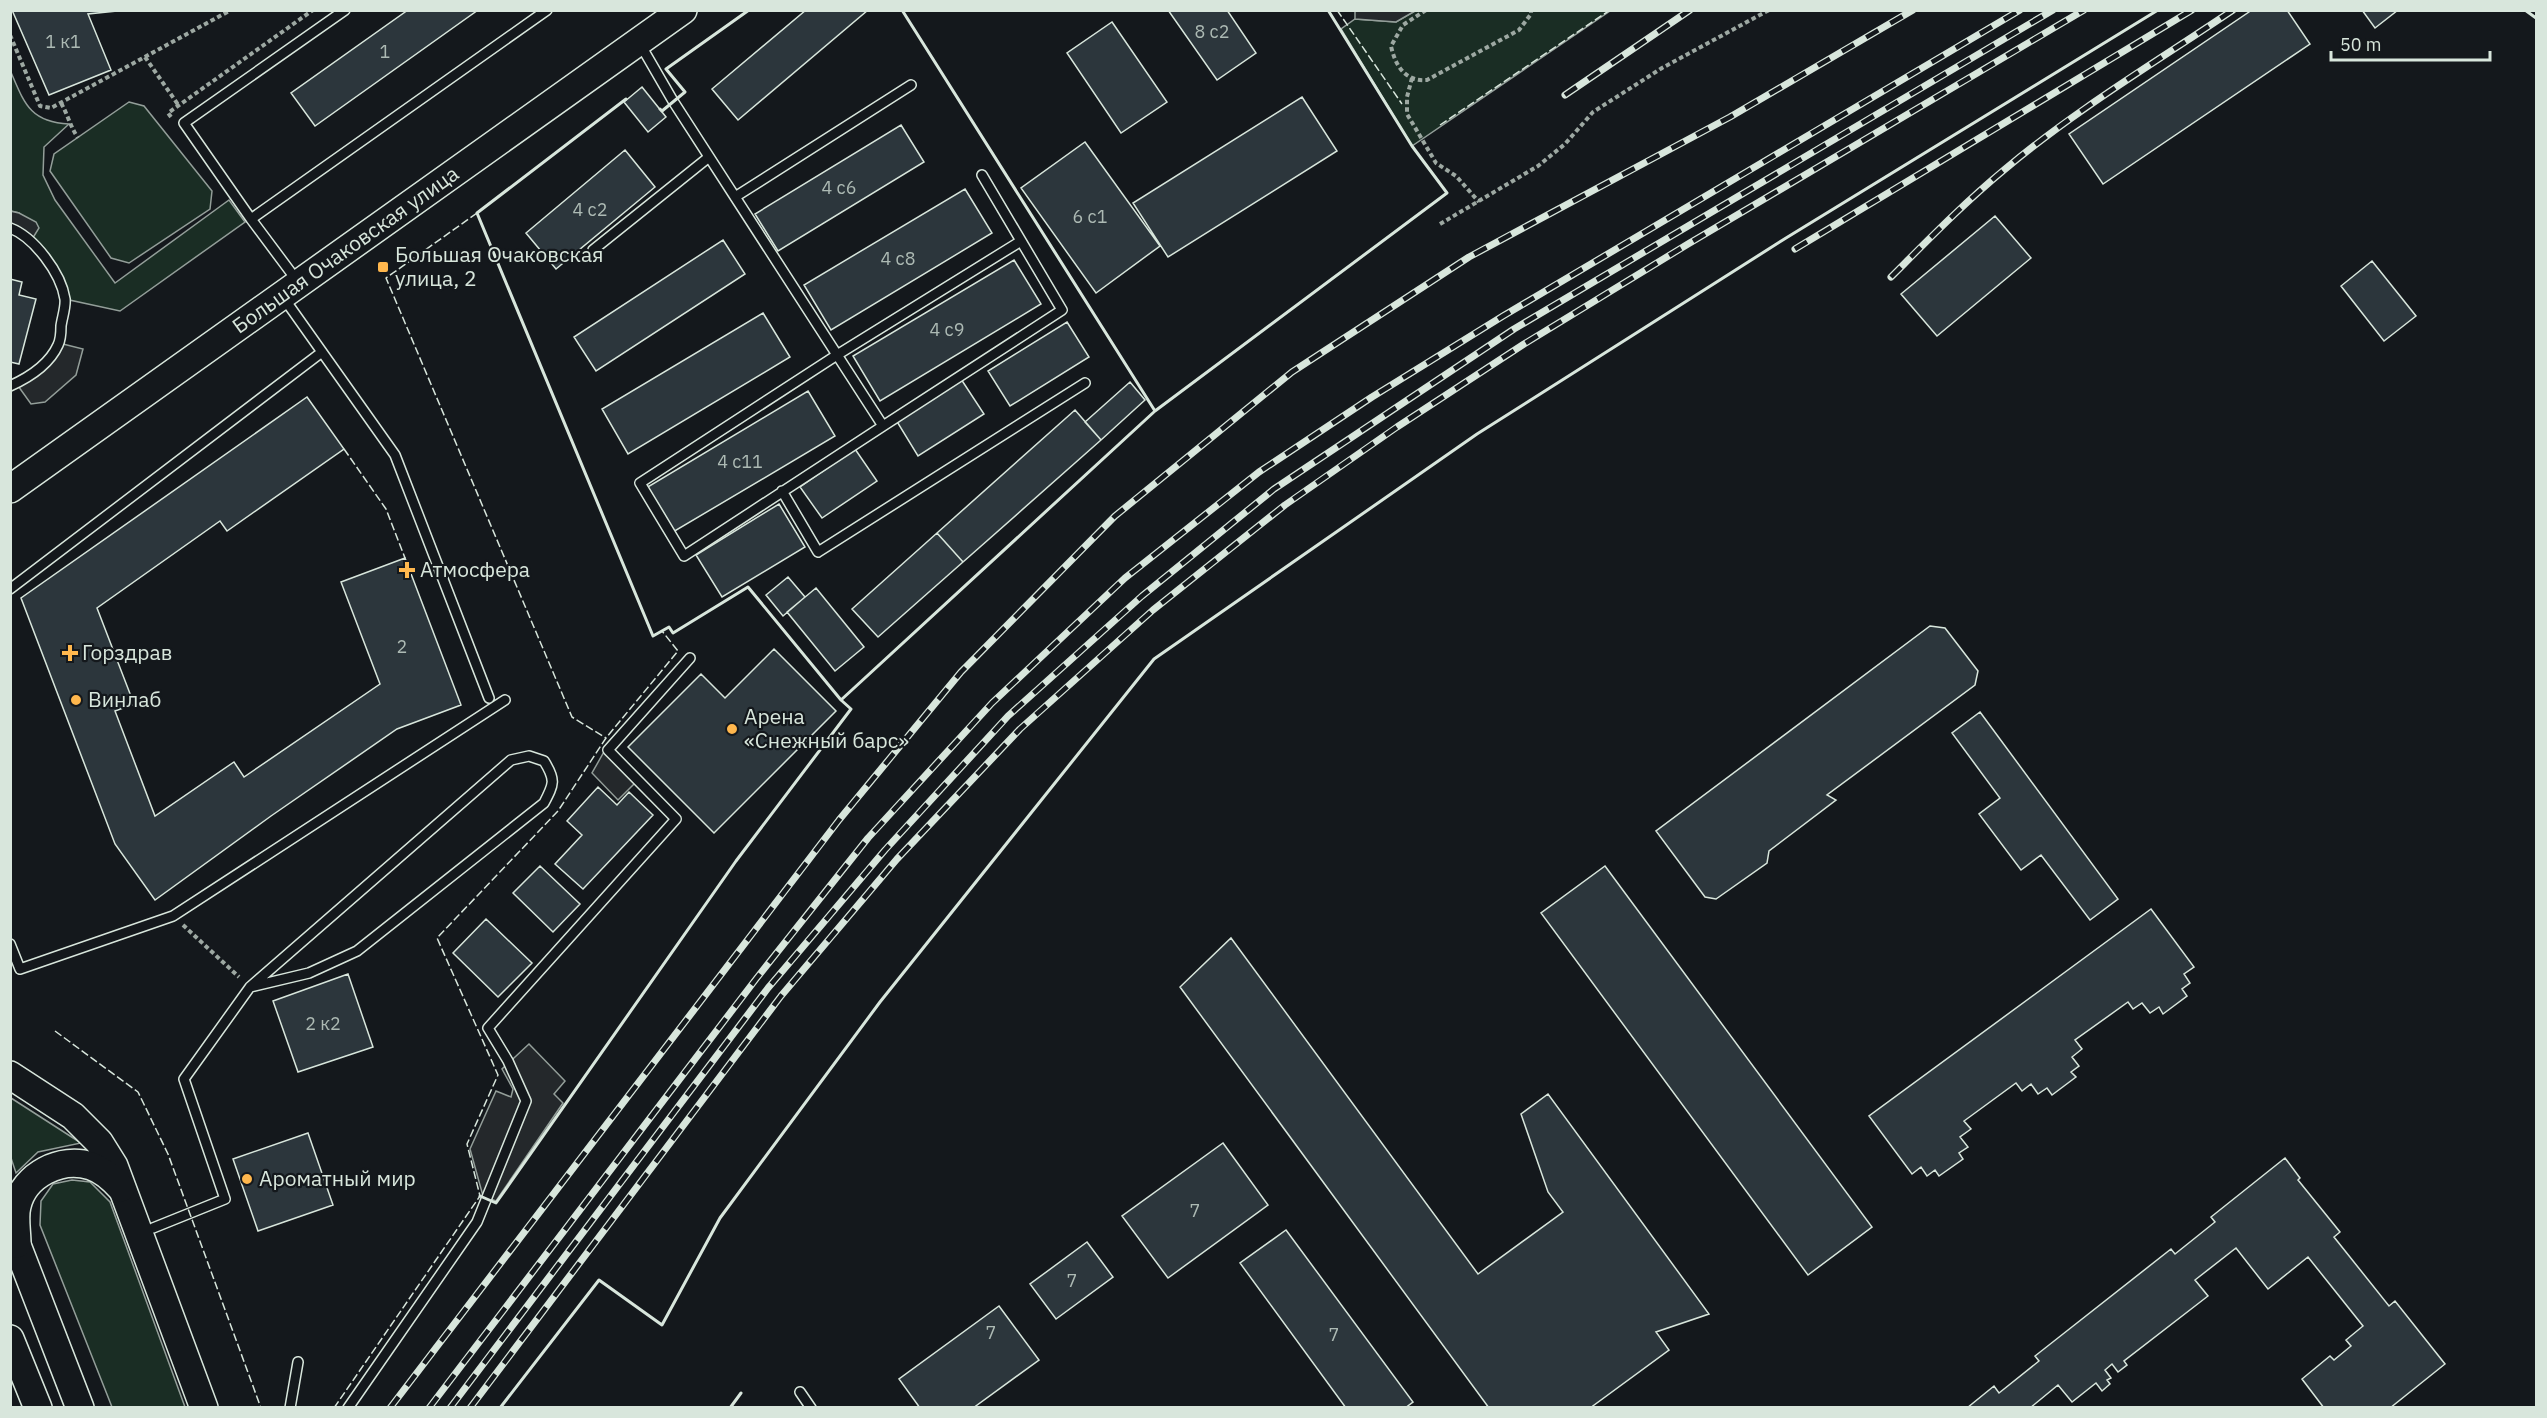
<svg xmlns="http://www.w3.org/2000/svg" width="2547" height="1418" font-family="'IBM Plex Sans',sans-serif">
<rect width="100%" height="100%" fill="#14181c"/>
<path fill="#1a2d24" stroke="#939e99" stroke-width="1.5" d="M1415,11h195l-198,135 -71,-117 14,-10 41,3z
M10,70c14,32 19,52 59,54l-25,23 -1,28 12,25 60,83 114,-83 16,22 -125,89 -55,-12 -9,-22 -25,-36 -12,-28 -8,-2z
M129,102l15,4 68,85 -2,18 -81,54 -18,-5 -61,-87 4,-17z
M11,1098l70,45 -43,9 -22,21 -5,-15z
M72,1180l18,2 20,20 75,205h-73l-72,-182 1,-24 12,-17z"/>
<path fill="#24282b" stroke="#939e99" stroke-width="1.5" d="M1355,11v-1l60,1 -19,11 -41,-3z
M10,211l9,2 17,9 3,6 -8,13 -20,-13z
M59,343l24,6 -7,26 -31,27 -14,2 -15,-21 13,-5z
M605,750l31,32 -18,18 -26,-27z
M529,1044l36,37 -11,13 9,9 -67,98 -13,-5 -13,-47 26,-58 15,6 2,-8 -11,-20z"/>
<path fill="#2c363c" stroke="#d8e6dc" stroke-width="1.5" d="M12,10h115l-39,4 23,56 -62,25z
M408,10h70l-163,116 -24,-33z
M806,10h62l-130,110 -26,-31z
M1168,10h59l29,43 -39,27z
M2252,10h35l23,34 -207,140 -34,-50z
M2362,10h36l-23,18z
M1112,22l55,80 -46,31 -54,-80z
M642,87l24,30 -18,15 -24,-30z
M1302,97l35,54 -169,106 -35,-54z
M901,125l23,37 -146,89 -23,-37z
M1085,142l75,104 -64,47 -75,-105z
M625,150l30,37 -99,82 -30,-36z
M965,189l27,44 -161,97 -27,-45z
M1995,216l36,42 -94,78 -36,-42z
M723,240l22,34 -149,97 -22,-34z
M1014,260l27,44 -161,97 -27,-45z
M2372,261l44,55 -32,25 -43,-55z
M10,279l12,3 -3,13 17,4 -17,65 -9,-2z
M763,313l27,44 -162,97 -26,-45z
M1067,322l22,35 -79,49 -22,-35z
M961,379l23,35 -66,42 -22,-36z
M1130,382l15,18 -44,40 -16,-18z
M808,391l27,45 -162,96 -27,-44z
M307,397l37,52 -117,82 -7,-10 -123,87 37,96 -19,7 40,105 79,-54 10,15 136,-93 -39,-102 64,-24 56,147 -64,24 -126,87 -116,84 -40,-56 -94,-246z
M1075,410l26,30 -138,122 -26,-29z
M855,449l22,32 -55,37 -22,-31z
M779,504l26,43 -83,50 -26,-42z
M937,533l26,29 -85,75 -26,-28z
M788,577l17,20 -22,19 -17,-21z
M816,588l48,59 -29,24 -48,-59z
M1930,626l15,2 33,43 -3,14 -148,110 9,5 -67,51 -2,12 -51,36 -11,-2 -49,-66z
M774,649l62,62 -122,122 -86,-86 73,-73 24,24z
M1980,712l138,187 -28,21 -49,-65 -20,15 -42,-56 21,-16 -48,-65z
M598,787l19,18 12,-13 24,23 -70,74 -28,-25 27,-29 -15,-14z
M540,866l40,38 -27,28 -40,-39z
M1605,866l267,361 -64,48 -267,-362z
M2151,909l43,58 -10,7 6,9 -8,6 5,7 -24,18 -4,-7 -9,6 -8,-10 -9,6 -5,-7 -53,38 7,9 -10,8 7,9 -8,6 5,5 -24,18 -5,-7 -9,6 -7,-10 -9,7 -6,-8 -52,38 7,8 -11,8 8,10 -9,6 4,6 -24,17 -4,-6 -8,6 -6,-9 -9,7 -43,-58z
M486,919l46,44 -34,34 -45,-44z
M1231,938l247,336 85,-62 -15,-20 -27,-78 27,-20 161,220 -53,18 13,18 -79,58h-101l-309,-421z
M348,974l25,73 -75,25 -25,-71z
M308,1133l25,72 -75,26 -25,-72z
M1223,1143l45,62 -100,73 -46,-62z
M2285,1158l15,20 -2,2 42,52 -6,5 55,69 6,-5 50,63 -55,44h-66l-22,-29 28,-23 4,4 17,-14 -5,-6 17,-14 -55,-69 -40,32 -32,-41 -41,32 13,16 -84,65 3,4 -9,7 -6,-8 -7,6 6,8 -4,2 3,4 -8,7 -6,-8 -24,19 -14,-17 -28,23h-63l27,-22 5,7 40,-32 -4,-5 136,-107 4,5 40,-32 -4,-5z
M1286,1230l127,172 -8,6h-59l-106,-145z
M1087,1242l26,35 -57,42 -26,-35z
M999,1306l40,54 -66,48h-53l-21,-29z"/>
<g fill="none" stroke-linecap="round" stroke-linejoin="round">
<g stroke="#d8e6dc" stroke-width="12">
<path id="lane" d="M640,44l33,57 210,325 179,-116 -80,-135
M735,197l176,-112
M251,219l-67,-96 161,-113
M10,228c24,9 51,45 55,71 1,8 -3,19 -4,27 0,6 0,13 -3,19 -9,20 -28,32 -48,41
M593,250l116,-93
M298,282l-47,-63 296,-209
M283,297l112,158 94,243
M883,426l-199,130 -44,-73 197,-128 184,-114
M782,491l36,61 267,-169
M10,589l312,-237
M10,944l10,25 153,-53 332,-216
M153,1228l72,-29 -41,-120 66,-92 261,-227 18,-4 15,5c12,19 10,23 0,42l-187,148 -48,22 -59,14
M800,1392l11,16
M290,1408l8,-46
M348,1408l129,-186 49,-121 -18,-40 -20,-33 188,-209 -68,-69 82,-92"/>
</g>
<g stroke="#d8e6dc" stroke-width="30">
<g id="secondary">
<path id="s1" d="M10,489l673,-479"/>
<path d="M10,1075l63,41 26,26 15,24 90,242"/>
<path d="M10,1227l70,181"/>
<path d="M17,1244c0,-12 -3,-27 0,-38 7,-31 44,-50 74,-40 12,4 21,12 30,22"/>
<path d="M10,1339l28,69"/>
</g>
</g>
<path stroke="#9da8a2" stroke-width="4" stroke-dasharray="4.5 3" stroke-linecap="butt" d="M1426,10l-23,15 -12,21c4,19 14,36 36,34l92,-50 12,-16v-4
M10,35l30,71 11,2 180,-98
M145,57l34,49
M1412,78l-5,19v17l29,49 20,13 23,26
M61,103c7,12 9,23 17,35
M171,117l-3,-4 145,-103
M1440,224l98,-58 27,-22 28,-32 69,-44 107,-58
M183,925l56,52"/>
<use href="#lane" stroke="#14181c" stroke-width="9"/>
<use href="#secondary" stroke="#14181c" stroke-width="27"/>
<g stroke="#d8e6dc" stroke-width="7">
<path id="rail" d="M1565,95l125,-85
M1795,249l397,-239
M1891,277c37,-37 73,-74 113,-107 71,-60 152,-108 229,-160
M390,1408l449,-588 122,-148 154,-156 177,-144 177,-115 261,-140 183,-107
M429,1408l327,-429 112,-141 124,-135 133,-125 134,-106 113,-75 131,-81 517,-306
M450,1408l318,-420 117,-138 123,-134 134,-120 132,-107 240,-160 539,-319
M470,1408l311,-412 116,-137 123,-130 133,-119 132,-105 112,-78 127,-83 164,-100 396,-234"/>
</g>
<use href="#rail" stroke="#14181c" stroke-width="4.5" stroke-dasharray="14" stroke-linecap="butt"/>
<path stroke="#d8e6dc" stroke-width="1.5" stroke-dasharray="8 3" stroke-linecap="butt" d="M1337,10l65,94
M1440,125l170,-115
M477,213l-91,65 186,439 34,21
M344,449l42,60 19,49
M55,1031l83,61 30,62 93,254
M334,1408l146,-212 -13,-52 31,-69 -61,-137 121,-127 48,-73 72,-87 -16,-20"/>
<path stroke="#d8e6dc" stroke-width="3" d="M902,10l253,401
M2525,10l11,8
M660,109l2,2 23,-19 -19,-23 83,-59
M841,700l314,-289 292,-218 -35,-47 -84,-136
M480,1196l16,7 240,-342 115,-152 -10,-9 -93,-113 -75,46 -4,-6 -16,9 -176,-423 149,-114
M500,1408l99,-128 63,45 58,-107 160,-216 274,-343 323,-225 309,-196 372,-228
M730,1408l11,-15"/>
</g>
<g fill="#ffb74d" stroke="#14181c" stroke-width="2">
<rect x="377" y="261" width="12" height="12" rx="3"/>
<path d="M404 561h6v6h6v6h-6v6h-6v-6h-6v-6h6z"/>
<path d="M67 644h6v6h6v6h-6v6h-6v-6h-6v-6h6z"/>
<circle cx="76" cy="700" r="6"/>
<circle cx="732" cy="729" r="6"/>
<circle cx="247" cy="1179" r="6"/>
</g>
<g text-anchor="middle" stroke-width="4.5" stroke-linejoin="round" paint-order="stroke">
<g font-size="18" fill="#adbab4">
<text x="1212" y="38">8 с2</text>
<text x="63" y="48">1 к1</text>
<text x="385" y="58">1</text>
<text x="839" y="194">4 с6</text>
<text x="590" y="216">4 с2</text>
<text x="1090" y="223">6 с1</text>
<text x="898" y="265">4 с8</text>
<text x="947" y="336">4 с9</text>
<text x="740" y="468">4 с11</text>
<text x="402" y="653">2</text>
<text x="323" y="1030">2 к2</text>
<text x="1195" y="1217">7</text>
<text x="1072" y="1287">7</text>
<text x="991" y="1339">7</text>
<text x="1334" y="1341">7</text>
</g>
<g font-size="21" fill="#d8e6dc" stroke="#14181c">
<text dy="7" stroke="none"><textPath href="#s1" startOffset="412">Большая Очаковская улица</textPath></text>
</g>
<g font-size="21" fill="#d8e6dc" stroke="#14181c" text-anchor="start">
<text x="395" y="262">Большая Очаковская<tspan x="395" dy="24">улица, 2</tspan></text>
<text x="420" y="577">Атмосфера</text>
<text x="82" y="660">Горздрав</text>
<text x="88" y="707">Винлаб</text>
<text x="744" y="724">Арена<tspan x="744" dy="24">«Снежный барс»</tspan></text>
<text x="259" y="1186">Ароматный мир</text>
</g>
</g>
<rect width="2547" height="1418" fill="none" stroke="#d8e6dc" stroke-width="24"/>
<path d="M2331 51v9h159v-9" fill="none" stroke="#d8e6dc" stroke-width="3"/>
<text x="2340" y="51" font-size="18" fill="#d8e6dc" stroke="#14181c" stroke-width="4.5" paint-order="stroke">50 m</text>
</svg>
